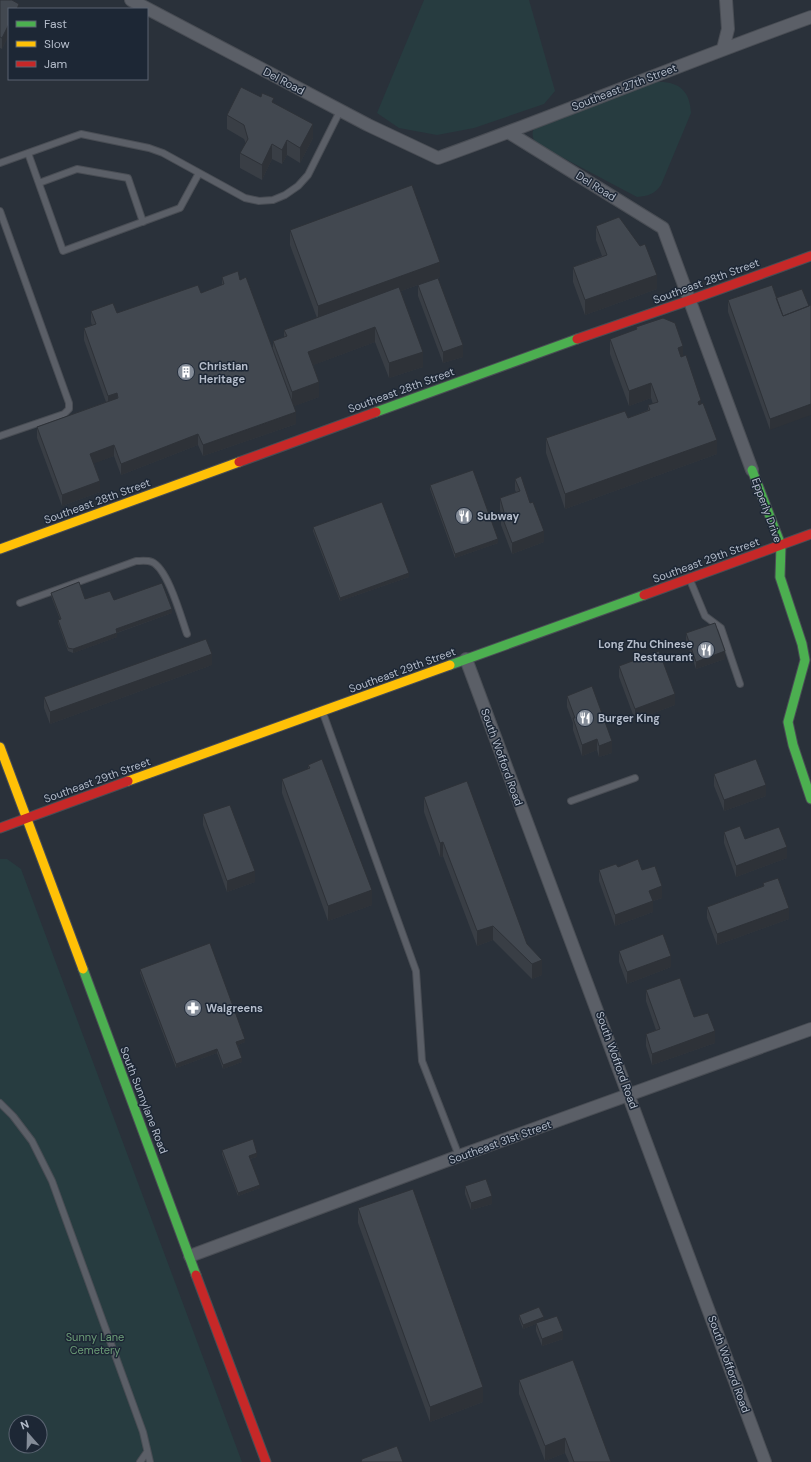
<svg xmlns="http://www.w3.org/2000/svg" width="811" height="1462" font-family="'DM Sans',sans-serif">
<rect width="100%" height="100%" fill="#2a313a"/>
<path fill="#273c40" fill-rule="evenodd" d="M424,0h105l26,91 -11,13 -70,24 -37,7 -38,-7 -22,-15z
M657,82c22,-1 33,9 34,31l-30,72c-6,9 -13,11 -24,12l-100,-53c-4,-4 -6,-10 -3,-16l3,-2z
M0,859h7l14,10 221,593h-242zM16,1422h24v24h-24z"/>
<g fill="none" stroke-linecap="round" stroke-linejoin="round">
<g stroke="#494d54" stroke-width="8">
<path id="lane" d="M28,153l35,98 117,-43 19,-35
M0,163l81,-29 68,14 14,5 82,45 14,3 14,-1 12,-5 13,-9 10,-11 32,-64
M39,183l38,-14 51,9 15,44
M0,211l69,192v6l-5,5 -64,22
M690,580l15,36 16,12 19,56
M20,603l116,-42c5,0 11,-1 16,1 16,7 29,55 35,72
M323,713l93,258 6,90 37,95
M571,801l64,-23
M0,1103l13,13 19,25 20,40 91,251 7,30
M140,1462l7,-10"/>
</g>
<g stroke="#494d54" stroke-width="14">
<path id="street" d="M131,0l237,125 70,33c125,-45 248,-96 373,-141
M723,49l5,-20 -2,-29
M508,132l155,96 89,242
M466,659l299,803
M190,1256l269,-100 352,-127"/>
</g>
<g stroke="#494d54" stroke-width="11">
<path id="fast" d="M376,412l201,-73
M752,470l29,75 -1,32 22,67 3,16 -17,62 5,23 18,54
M450,665l194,-70
M83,969l113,306"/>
</g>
<g stroke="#494d54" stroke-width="11">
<path id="slow" d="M0,549l239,-87
M0,747l83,222
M128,781l322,-116"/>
</g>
<g stroke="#494d54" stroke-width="11">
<path id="jam" d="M577,339l113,-39 121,-44
M239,462l137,-50
M644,595l167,-61
M0,828l128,-47
M196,1275l70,187"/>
</g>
<use href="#lane" stroke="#5b5f67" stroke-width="6"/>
<use href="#street" stroke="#5b5f67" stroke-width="12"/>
<use href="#fast" stroke="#4caf50" stroke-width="9"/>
<use href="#slow" stroke="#ffc107" stroke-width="9"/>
<use href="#jam" stroke="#c62828" stroke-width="9"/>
</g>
<path fill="#393e45" d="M0,0l19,9h-10v26l-7,14 -2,-1z
M261,97l13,7 39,34 -13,25 -13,-8 -5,9 -10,-5 -10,21 -22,-12v-15l6,-9 -2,-5 -17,-10v-14z
M596,226l44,20 17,43 -72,26 -12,-33v-15l29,-11 -6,-16z
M290,230l150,47 -17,6 40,74 -20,6 -25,-67v-11l-17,6 22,76 -34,11 -14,-36 -62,23 6,32 -25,9 2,18 -93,32 -5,-11 -77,30 -7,-19 -20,7 6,29 -38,14 -25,-68v-11l69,-25 -22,-62v-12l8,-3 -1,-3v-11l26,2 84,-20 21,-8v-8l18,3 33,69v-8l11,-4v-7l33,-12 -27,-73z
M772,285l-2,145 -42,-118v-12z
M636,327l47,29 18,48 16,50 -152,55 -19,-56v-15l82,-20 20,-8v-5l5,-1 -2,-6 -22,8 -19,-52v-15l26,-9z
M515,479l29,63 -32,12 -11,-29v-11l-1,-4v-12l16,-6 -1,-2z
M430,485l68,58 -43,15 -25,-69z
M313,527l96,50 -69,24 -27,-70z
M51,593l34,6 29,1 58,13 -55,20v4l-44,16 -5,-2 -10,-28v-3l2,-1 -9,-23z
M686,633l39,26 -29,10 -10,-29z
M212,665l-162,59 -6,-16v-11z
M619,666l56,39 -40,15 -16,-43z
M567,696l45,57 -13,4 -2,-7 -15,6 -9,-26v-7l-6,-16z
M308,765l64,140 -44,16 -46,-128v-14l26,-10z
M714,774l52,22 -42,15 -10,-25z
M424,797l103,147 15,31 -10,4 -39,-39 -16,6 -34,-90 -3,1 -16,-45z
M203,814l52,68 -28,10 -24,-67z
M724,832l21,7 42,19 -51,19 -12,-34z
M618,867l24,3 20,28 -9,3v11l-38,14 -16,-45v-11z
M763,883l26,36 -72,26 -10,-27v-11l56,-21z
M619,951l52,16 -44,17 -8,-22z
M140,969l105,73 -7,3 4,17 -19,7 -6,-16 -41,15 -36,-95z
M646,990l48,27 21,26 -63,22 -6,-19v-12l10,-4 -10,-29z
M222,1150l35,7 -7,2 10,29 -22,8 -16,-42z
M465,1186l27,18 -21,6 -6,-16z
M358,1208l125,194 -53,20 -72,-199z
M519,1315l25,5 19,19 -21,7 -6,-15v-7l-13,5 -4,-10z
M519,1380l92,82h-42l-4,-9 -20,8 -26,-67z"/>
<path fill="#2e3238" d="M9,24v11l-7,14v-11z
M313,124v14l-13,25v-15z
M287,140v15l-5,9v-14z
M272,144v15l-10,21v-15z
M440,262v15l-122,44v-15z
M657,275v14l-72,26v-15z
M375,327v15l-67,25v-15z
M463,345v12l-20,6v-11z
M683,346v15l-5,-13z
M423,352v15l-34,11v-15z
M319,382v15l-27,10v-15z
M651,383v15l-22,8v-15z
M117,393v11l-9,3v-11z
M701,400v15l-3,-13z
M811,404v11l-41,15v-11z
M296,412v12l-93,32v-11z
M198,434v11l-77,30v-11z
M717,440v14l-152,55v-15z
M114,445v11l-24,9v-11z
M100,481v11l-38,14v-11z
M544,531v11l-32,12v-11z
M498,539v4l-43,15v-4z
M409,573v4l-69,24v-3z
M172,609v4l-56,20v-4z
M117,633v4l-44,16v-4z
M725,651v8l-29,10v-7z
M212,654v11l-162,59v-12z
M675,694v11l-40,15v-11z
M597,739v11l-15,6v-11z
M612,741v12l-13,4v-11z
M766,785v11l-42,15v-11z
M443,842v14l-3,1v-14z
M787,847v11l-51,19v-11z
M255,871v11l-28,10v-11z
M662,886v12l-9,3v11l-38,14v-11l34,-24z
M372,890v15l-44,16v-15z
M789,908v11l-72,26v-11z
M493,926v14l-16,6v-15z
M671,956v11l-44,17v-12z
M542,960v15l-10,4v-15z
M715,1031v12l-63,22v-11z
M245,1039v3l-9,4v-4z
M217,1049v4l-41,15v-4z
M242,1058v4l-19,7v-4z
M257,1153v4l-8,2v-3z
M260,1185v3l-22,8v-3z
M492,1196v8l-21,6v-7z
M544,1317v4l-21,8v-4z
M563,1331v8l-21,7v-7z
M483,1387v15l-53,20v-15z
M565,1438v15l-20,8v-15z"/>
<path fill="#424850" stroke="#2e3238" d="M0,0h12l7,4 -2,5h-8v15l-7,14 -2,-1z
M241,87l20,10 1,-4 12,5 -2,4 41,22 -13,24 -13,-8 -5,10 -10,-6 -10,21 -22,-12 8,-14 -4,-14 -17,-10z
M412,185l28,77 -122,44 -28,-76z
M619,217l21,29 5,-2 12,31 -72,25 -12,-33 34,-12 -11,-29z
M238,271l2,9 6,-3 50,135 -93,33 -5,-11 -77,30 -7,-19 -24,9 10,27 -38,14 -25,-68 81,-29 -1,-5 -9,3 -24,-68 12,-4 -5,-13 22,-8 4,10 81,-28 3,8 23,-9 -2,-7z
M438,278l25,67 -20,7 -25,-67z
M772,285l11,31 28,-11v99l-41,15 -42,-119z
M399,287l24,65 -34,11 -14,-36 -67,25 11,30 -27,10 -19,-51 14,-5 -3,-6z
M802,289l7,17 -26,10 -7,-18z
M663,318l12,5 8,23 -5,2 3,9 5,-2 15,45 -3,2 1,3 4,-2 14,37 -152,54 -19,-56 79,-27 3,7 22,-8 -2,-5 10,-3 -7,-19 -22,8 -19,-52 27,-10 -1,-2z
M473,470l25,69 -43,15 -25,-69z
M521,476l9,27 3,-1 11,29 -32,12 -11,-29 3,-2 -4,-14 20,-7 -5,-12z
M382,502l27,71 -69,25 -27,-71z
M79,582l6,17 25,-8 4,9 48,-17 10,26 -56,20 1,4 -44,16 -5,-1 -10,-28 3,-1 -10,-26z
M715,623l10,28 -29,11 -10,-29z
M206,639l6,15 -162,58 -6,-15z
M659,651l16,43 -40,15 -16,-43z
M592,686l20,55 -13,5 -2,-7 -15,6 -9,-27h2l-8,-22z
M322,759l50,131 -44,16 -46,-127 28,-11 -2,-3z
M756,759l10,26 -42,15 -10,-26z
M467,781l60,163 15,16 -10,4 -39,-38 -16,5 -34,-89 -3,1 -16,-46z
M230,805l25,66 -28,10 -24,-67z
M740,826l5,13 34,-12 8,20 -51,19 -12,-34z
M638,859l4,11 13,-4 7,20 -13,5 4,10 -38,14 -16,-45 17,-6 2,3z
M778,878l11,30 -72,26 -10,-27 57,-21 -1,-3z
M663,934l8,22 -44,16 -8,-21z
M210,943l35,96 -9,3 6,16 -19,7 -6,-16 -41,15 -36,-95z
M680,978l14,39 14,-4 7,18 -63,23 -6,-20 14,-5 -14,-39z
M253,1139l4,14 -8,3 11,29 -22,8 -16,-43z
M486,1179l6,17 -21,7 -6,-17z
M413,1189l70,198 -53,20 -72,-199z
M539,1307l5,10 -21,8 -4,-10z
M557,1316l6,15 -21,8 -6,-16z
M573,1360l38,102h-37l-9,-24 -20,8 -26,-66z
M397,1446l6,16h-42l1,-3z"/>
<defs>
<g id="building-disc" transform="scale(0.9)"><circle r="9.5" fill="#848c98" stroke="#1d2735"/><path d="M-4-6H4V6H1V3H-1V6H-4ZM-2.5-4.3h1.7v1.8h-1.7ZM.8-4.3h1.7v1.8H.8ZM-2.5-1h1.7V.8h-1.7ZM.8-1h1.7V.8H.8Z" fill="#fff"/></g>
<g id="restaurant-disc" transform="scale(0.9)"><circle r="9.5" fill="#848c98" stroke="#1d2735"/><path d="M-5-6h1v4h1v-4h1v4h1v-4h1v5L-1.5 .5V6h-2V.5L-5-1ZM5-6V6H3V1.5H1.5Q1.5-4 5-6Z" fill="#fff"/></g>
<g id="pharmacy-disc" transform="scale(0.9)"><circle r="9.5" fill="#848c98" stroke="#1d2735"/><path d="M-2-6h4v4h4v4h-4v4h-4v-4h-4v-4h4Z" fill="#fff"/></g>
</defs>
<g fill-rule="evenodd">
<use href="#building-disc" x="186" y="372"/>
<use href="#restaurant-disc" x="464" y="516"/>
<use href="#restaurant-disc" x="706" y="650"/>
<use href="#restaurant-disc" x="585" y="718"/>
<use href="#pharmacy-disc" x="193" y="1008"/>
</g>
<g text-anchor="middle" stroke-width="3" stroke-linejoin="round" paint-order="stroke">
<g font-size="11" fill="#b5bdcb" stroke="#1d2735">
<text transform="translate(284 81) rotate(28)" y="4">Del Road</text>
<text transform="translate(624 87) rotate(-21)" y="4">Southeast 27th Street</text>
<text transform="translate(596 186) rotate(32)" y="4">Del Road</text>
<text transform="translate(706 281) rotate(-20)" y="4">Southeast 28th Street</text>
<text transform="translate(401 390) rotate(-20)" y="4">Southeast 28th Street</text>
<text transform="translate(97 501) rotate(-20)" y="4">Southeast 28th Street</text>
<text transform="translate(767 510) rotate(70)" y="4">Epperly Drive</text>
<text transform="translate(706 560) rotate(-20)" y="4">Southeast 29th Street</text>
<text transform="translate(402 670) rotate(-20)" y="4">Southeast 29th Street</text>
<text transform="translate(502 757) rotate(70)" y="4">South Wofford Road</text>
<text transform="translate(97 780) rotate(-20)" y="4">Southeast 29th Street</text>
<text transform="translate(617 1060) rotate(70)" y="4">South Wofford Road</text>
<text transform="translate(144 1100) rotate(69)" y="4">South Sunnylane Road</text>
<text transform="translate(500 1142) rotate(-20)" y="4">Southeast 31st Street</text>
<text transform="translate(729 1364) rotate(70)" y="4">South Wofford Road</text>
</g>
<g font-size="11" font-weight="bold" fill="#b5bdcb" stroke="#1d2735" text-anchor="start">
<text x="199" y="370">Christian<tspan x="199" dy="13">Heritage</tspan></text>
<text x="477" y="520">Subway</text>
<text x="693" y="648" text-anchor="end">Long Zhu Chinese<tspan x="693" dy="13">Restaurant</tspan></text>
<text x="598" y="722">Burger King</text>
<text x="206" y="1012">Walgreens</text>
</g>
<g font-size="11" fill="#6b9c76" stroke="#1d2735">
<text x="95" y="1341">Sunny Lane<tspan x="95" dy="13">Cemetery</tspan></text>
</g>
</g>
<rect x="8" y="8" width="140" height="72" fill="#1d2735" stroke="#5a6371"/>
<rect x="16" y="21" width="20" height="6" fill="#4caf50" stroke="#5a6371"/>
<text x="44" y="28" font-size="12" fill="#b5bdcb">Fast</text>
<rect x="16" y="41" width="20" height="6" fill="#ffc107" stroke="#5a6371"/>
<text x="44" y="48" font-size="12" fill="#b5bdcb">Slow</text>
<rect x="16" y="61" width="20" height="6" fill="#c62828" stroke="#5a6371"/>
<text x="44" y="68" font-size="12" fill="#b5bdcb">Jam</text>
<g transform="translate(28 1434) rotate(340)"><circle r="19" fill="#1d2735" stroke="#5a6371"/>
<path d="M0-3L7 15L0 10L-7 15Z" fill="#848c98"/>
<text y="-6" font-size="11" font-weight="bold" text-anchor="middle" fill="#b5bdcb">N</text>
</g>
</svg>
